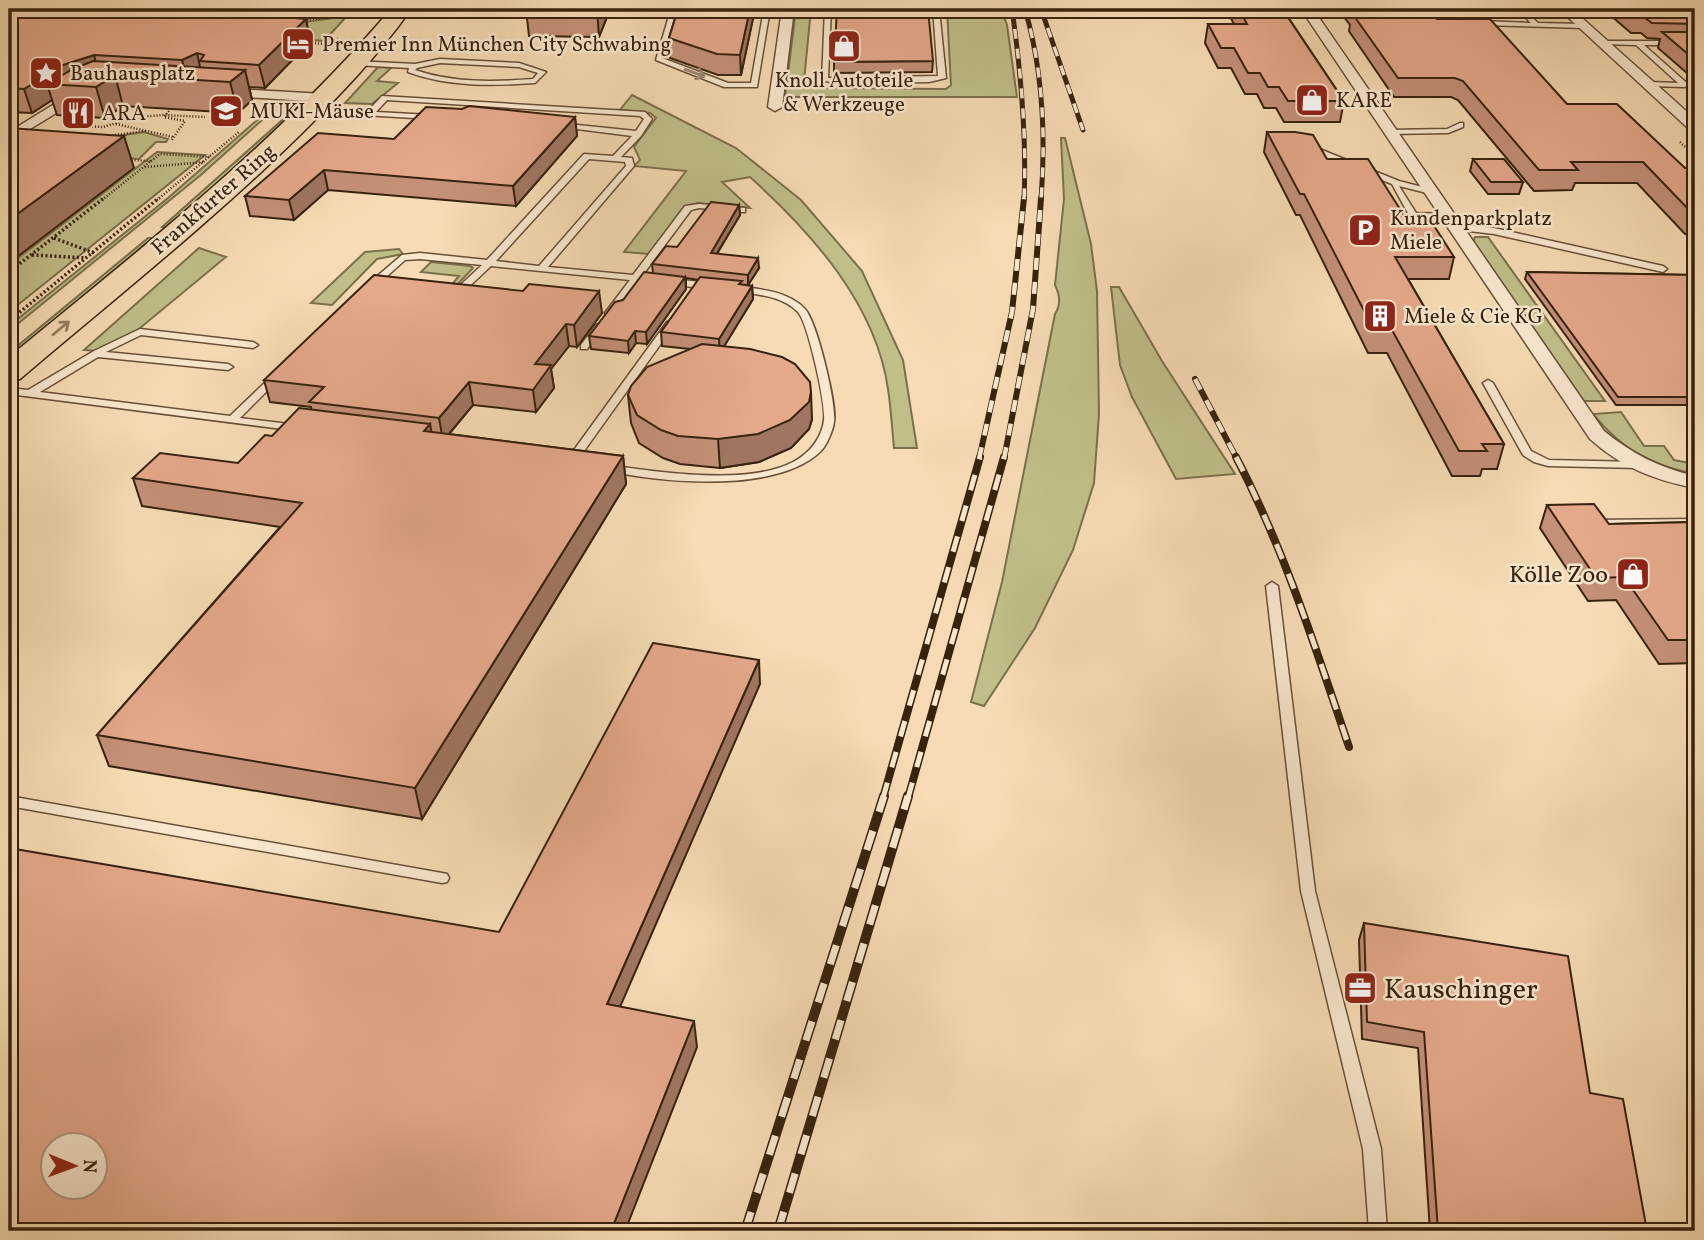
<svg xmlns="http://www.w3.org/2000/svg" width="1704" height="1240" font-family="Vollkorn,serif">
<rect width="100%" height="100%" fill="#f6dbb4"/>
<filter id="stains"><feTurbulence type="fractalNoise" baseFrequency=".00286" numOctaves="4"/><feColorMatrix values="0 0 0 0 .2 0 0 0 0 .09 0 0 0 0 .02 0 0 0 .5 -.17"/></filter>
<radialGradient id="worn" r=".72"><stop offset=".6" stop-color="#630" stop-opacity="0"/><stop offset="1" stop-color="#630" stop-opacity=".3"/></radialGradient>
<path fill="#c0bf8a" stroke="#7c704c" stroke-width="2" d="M155,9h196l-3,3 -41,7z
M796,9h15l-7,72 18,3v4l124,1 5,-4 -4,-76h54l6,16 10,72h-232z
M347,16l-23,25 -25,-2 6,-17z
M378,67l13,1 -14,13 21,2 -26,21 -27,-1z
M632,95l104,53 65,52 61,71 41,89 14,88h-23c-2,-19 -3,-40 -6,-59 -12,-85 -77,-157 -138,-212l-28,5 28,26 -52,-5 -14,4 -35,47 -25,-2 62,-81 -52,-5 6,-6 -6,-13 22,-29 -6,-5 -30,-3z
M299,105h3l-133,123 -7,-1z
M272,107h3l-4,5 -69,62 -193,157v-5l159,-128z
M144,132l24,7 -2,3h-10l-17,17 -120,-9z
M1061,138h4l26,106 6,47 2,123 -5,69 -21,67 -38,78 -51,78 -13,-4 31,-120 53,-268c6,-9 5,-19 0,-29l9,-86z
M157,152l48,3 -196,157v-47z
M1475,237h13l117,164h-21l-111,-159z
M148,238h8l-147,123v-8z
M199,248l27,9 -92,76 -36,18 -14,-1z
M399,249l4,5 -26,5 -45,46 -21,-2 54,-51z
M431,262l39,4 3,2 -18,19 -6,1 10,-12 -38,-4z
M1111,287h8l43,74 73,113 -59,5 -44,-82 -12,-32z
M1621,412l23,34h20l10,14 21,4v10c-45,-9 -73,-24 -102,-60z"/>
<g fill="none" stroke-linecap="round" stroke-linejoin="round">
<g stroke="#685037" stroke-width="3">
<path id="lane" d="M671,9h6l-15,49 66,25h23l13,-74h6l-13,78h-33l-68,-27z
M825,9h6l-3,69 110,-2 -5,-67h6l7,69 -17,4 -95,1 -12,-3z
M1464,9h6l12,12 49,2 -14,-14h6l15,14 46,1 3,2 -3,2 -104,-3z
M1602,41h93v4h-51l45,40 -4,2 -39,-1v-4h3l29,1 -42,-38 -36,-1v-2z
M440,59l79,4 27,9 -11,11c-43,3 -86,4 -127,-11l1,-4 -54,-3 -3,-2 3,-2 60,3zM440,63l79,4 19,6 -5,6c-39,3 -81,4 -118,-9l2,-2z
M382,96l263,16 7,7 -11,17 -20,21 11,1 2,8 -86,101 85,8 52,-69 14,-2 46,4v4h-3l-43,-4 -8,2 -49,66 69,7 5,3 -5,3 -73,-8 -25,34 -3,1 -5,-3 25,-33 -139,-14 -33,31 -3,1 -5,-3 2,-2 30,-28 -62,-6 -15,1 -31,28h-6v-4l34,-29 18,-2 67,7 97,-106 29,2 19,-20 -71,-9 -4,-2 1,-2 78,8 8,-12 -4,-3 -253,-16 -11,12 55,3 4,2 -4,2 -119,-7 -4,-2 4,-2 56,3zM589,159l36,3 1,4 -87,100 -43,-5z
M1460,123h3v4l-15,6 -58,1 -4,-2 4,-2 57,-1z
M1306,146h6l87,35 35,9v4h-3l-32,-8 17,27 32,1 4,3 -4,3 -38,-3 -18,-33 -86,-34z
M1455,224l39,4 169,38 4,3 -4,3 -169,-38 -42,-5 -1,-2z
M736,286c23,3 52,5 69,23 12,13 32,96 29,113 -1,8 -7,23 -13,29 -44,43 -161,32 -217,19l-1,-2 1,-2 4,-1c51,7 139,21 185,-3 16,-8 29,-24 31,-42 2,-16 -16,-97 -26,-108 -18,-18 -43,-17 -65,-21v-4z
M670,321l5,3 -101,141h-8l-1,-2 1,-2 101,-139z
M599,324l3,1v4l-15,20h-6v-4l15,-20z
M140,329l113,13 5,3 -5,3 -112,-13 -35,17 122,12 5,3 -5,3 -130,-13 -58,35 190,24 44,-42 3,-1 5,3 -42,42 58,7 5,3 -5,3 -289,-37v-6l19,2 66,-39z
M1488,380l5,3 38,68 18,9 90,2 5,3 -5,3 -91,-2 -14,-4 -11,-7 -40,-72z
M1695,519v6l-102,1 -6,-3 6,-3z
M1272,582l6,4 37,305 66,258 6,82h-18l-6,-82 -62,-258 -35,-305z
M9,796l433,77 5,1 2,4 -2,4 -5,1 -433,-77z"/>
</g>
<g stroke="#685037" stroke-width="3">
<path id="street" d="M782,9h12l-12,98 -7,4 -7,-4z
M1301,9h12l291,422c28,23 56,37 91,45v12c-41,-8 -74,-21 -105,-49z
M1559,9h13l123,110v12l-5,-1z
M82,87l7,4 -2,3 -78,48v-10z
M218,88l106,6 7,4 -7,4 -111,-7 -2,-3z"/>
</g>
<g stroke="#38220d" stroke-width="3">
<path id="primary" d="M391,9h20c-32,46 -73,88 -113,128 -88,86 -184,162 -278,242l-11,2v-24c134,-110 269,-215 382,-348z"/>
</g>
<path stroke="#38220d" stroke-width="2.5" stroke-dasharray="1 2" stroke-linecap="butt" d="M301,20l67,-7
M334,39h4
M309,43l20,1
M169,111l-5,6 21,4 -14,20
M116,124l57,13
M65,125l38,2 34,-10 26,-2 42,2
M106,136l40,-5
M1680,142l15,14
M151,161l9,-7 50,3
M145,167l60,-5
M102,200l49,-39 -23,-1
M157,200l82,-68"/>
<path stroke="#38220d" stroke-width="3.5" stroke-dasharray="2 2.5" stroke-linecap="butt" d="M54,238l40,15
M32,255l54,3
M9,272l95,-74
M9,321l150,-123"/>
<use href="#lane" fill="#f9e8ce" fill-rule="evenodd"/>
<use href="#street" fill="#f9e8ce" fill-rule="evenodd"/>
<use href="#primary" fill="#f6dbb4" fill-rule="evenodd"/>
<path stroke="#38220d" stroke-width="2" d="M236,17l39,-8"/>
<g stroke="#38220d" stroke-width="5">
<path id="rail-far3" d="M1012,9c9,64 15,126 12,191
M1025,9c18,62 21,126 16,191
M1041,9l42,121"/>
</g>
<g stroke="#38220d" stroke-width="6">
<path id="rail-far2" d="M1195,379l42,80
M979,459l33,-147 12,-114
M1004,459l29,-150 8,-111"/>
</g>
<g stroke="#38220d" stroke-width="8">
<path id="rail-far1" d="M1236,457c48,92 80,192 113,290
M883,798l97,-341
M908,798l96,-341"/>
</g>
<g stroke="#38220d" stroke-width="10">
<path id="rail" d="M745,1231l139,-435
M778,1231l130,-435"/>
</g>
<use href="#rail-far3" stroke="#f9e8ce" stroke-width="3.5" stroke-dasharray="10" stroke-linecap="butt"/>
<use href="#rail-far2" stroke="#f9e8ce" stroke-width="4.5" stroke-dasharray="12" stroke-linecap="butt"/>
<use href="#rail-far1" stroke="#f9e8ce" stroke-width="5" stroke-dasharray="16" stroke-linecap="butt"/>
<use href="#rail" stroke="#f9e8ce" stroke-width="7" stroke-dasharray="20" stroke-linecap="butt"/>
</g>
<path fill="#c49078" stroke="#38220d" stroke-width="2" d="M9,9l297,10 4,23 -45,46 -16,-1 3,13 -14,13 -115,-7 -18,12 -48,-3 -5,-15 -20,13 -23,-1z
M526,9h84v1l-11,27 -70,-1z
M678,9h77l-14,66h-23l-48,-17 -1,-20z
M1226,9h60l3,4 -1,4 56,84 -4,21h-56l-8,-14h-12l-7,-14h-12l-14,-26h-13l-13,-25 3,-19h26z
M1338,9h90l9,10 130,85 118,64 10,2v64h-10l-48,-51h-62l-3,7 -38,1 -76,-91 -7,-3h-57l-45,-66 1,-6z
M1473,9h42v1z
M1603,9h92v71l-37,-32 2,-9 -13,-1 -6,-5h-10z
M933,61l-1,11 -98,1v-11z
M575,117l2,19 -61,70 -188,-16 -34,30 -44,-4 -5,-20 149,-57z
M1267,132l60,27 127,98 -5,22h-41l96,165 -7,25h-15l-2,7h-28l-65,-123h-19l-68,-138h-4l-32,-63z
M1473,159l50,23 -4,12h-31l-18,-23z
M739,205l1,10 -23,39 42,14 -11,17 4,1 1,13 -29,47 88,73 -3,10 -18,19 -32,14 -39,6 -40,-4 -17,-6 -24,-15 -8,-20 -3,-28 62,-46 -28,-3 -1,-14 38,-52 -13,-2v11l-39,55 -11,-1 -7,10 -38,-4 -2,-13 34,-36 30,-27 -1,-9z
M1527,272l168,3v130h-79l-91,-126z
M602,313l-25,34 -8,-1 -18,23 3,19 -18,24 -63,-7 -24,29 174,22 3,28 -204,335 -313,-53 -12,-31 183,-208 -138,-21 -9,-28 105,-15 34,-27 39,-27v-2l-41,-5 -6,-22z
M1547,505l62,19 86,-2v141l-36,1 -43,-64 -28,1 -48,-73z
M1364,923l226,170 57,138h-217l-12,-183 -56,-9 -3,-99z"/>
<path fill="#a07661" stroke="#38220d" stroke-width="2" d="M597,9h13l-11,28z
M750,9h5l-14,66 -1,-20z
M306,19l4,23 -45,46 -6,-23z
M197,53l5,23 -15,3 -5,-19z
M94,55l6,23 -53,6 5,16 -20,13 -8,-24 39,-24z
M245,70l7,30 -14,13 -8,-31z
M115,75l8,31 -18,12 -9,-31z
M575,117l2,19 -61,70 -3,-20z
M124,136l10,32 -125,95v-43z
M324,170l4,20 -34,30 -5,-20z
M739,205l1,10 -29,48v-10z
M758,258l1,10 -11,17v-10z
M685,277l1,12 -39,55 -1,-12z
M752,286l1,13 -33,54 -1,-14z
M599,291l3,22 -25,34 -3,-22z
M566,324l3,22 -18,23 3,19 -18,24 -3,-22 2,-26z
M635,331l1,12 -7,10 -1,-12z
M469,382l4,23 -30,36 -4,-23z
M811,392l1,27 -3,10 -18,19 -32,14 -39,6 -2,-29z
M430,424l5,28 -11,-21z
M623,456l3,28 -204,335 -7,-31z
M759,660l1,24 -150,346 -3,-26z
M694,1021l3,26 -72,184h-14z"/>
<path fill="#e4a88b" stroke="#38220d" stroke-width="2" fill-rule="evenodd" d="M9,9h180l117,10 -47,46 -59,-4 4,-6 -7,-2 -15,7 -88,-5 -31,10 -39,24 -15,-1z
M678,9h72l-10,46 -23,-1 -48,-16z
M837,9h91l5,52 -99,1z
M1239,9h47l3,4h-4l59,88h-56l-9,-14h-11l-8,-14h-12l-14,-25h-13l-13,-24h39z
M1354,9h74l9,10h53l77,85h50l68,64h9l1,2v43h-3l-49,-51h-72l7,8h-39l-76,-89 -8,-3h-57l-46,-65h6z
M1625,9h70v15l-43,-1 -7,-5h-9z
M1662,32h33v28z
M93,61l152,9 -15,12 -115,-7 -19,12 -49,-3 26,-15z
M469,106l106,11 -62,69 -189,-16 -35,30 -44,-4 73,-63 76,6 32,-32 36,2z
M9,128l115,8 -115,84z
M1267,132h28l18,3 14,24h41l39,61 24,1 23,36h-59l109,187h-22l5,7h-28l-67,-121h-18l-70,-136h-4z
M1473,159h31l19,23h-32z
M711,202l28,3 -28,48 47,5 -10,17 -96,-11 14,-18 11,1z
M644,272l41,5 -39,55 -11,-1 -7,10 -39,-5 26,-34 8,-2z
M1527,272l168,3v122h-77z
M374,275l149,16 6,-7 70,7 -25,34 -8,-1 -31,40 16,1 -18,25 -64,-8 -30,36 -130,-16 15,-15 -60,-7z
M700,277l42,4 -3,3 13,2 -33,53 -58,-7z
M702,344l48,5 32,8 13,7 15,18 1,10 -2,10 -19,18 -32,14 -40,5 -40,-3 -17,-6 -24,-15 -9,-20 3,-9 16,-19z
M299,408l131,16 -6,7 199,25 -208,332 -318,-53 205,-232 -169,-25 27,-25 78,10 27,-28 7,1z
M1594,504l15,20 86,-2v118h-27l-44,-63 -28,1 -49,-73z
M653,643l106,17 -152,344 87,17 -83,210h-602v-383l490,84zM52,1145h42v42h-42z
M1364,923l204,33 22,137 33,6 24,132h-209l-14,-199 -57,-10z"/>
<defs><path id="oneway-shaft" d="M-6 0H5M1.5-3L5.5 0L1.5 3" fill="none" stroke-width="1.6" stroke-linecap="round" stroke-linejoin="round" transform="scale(1.75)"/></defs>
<use stroke="#98856e" href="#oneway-shaft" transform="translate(695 73) rotate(20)"/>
<use stroke="#977e60" href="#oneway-shaft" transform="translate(61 328) rotate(-40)"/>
<defs>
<g id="hotel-square" transform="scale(1.75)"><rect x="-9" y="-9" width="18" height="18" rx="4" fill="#8f2418" stroke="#f9e8ce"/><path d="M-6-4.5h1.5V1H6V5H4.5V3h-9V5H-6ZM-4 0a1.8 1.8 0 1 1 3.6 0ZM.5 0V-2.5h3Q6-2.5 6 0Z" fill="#fff"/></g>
<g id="shop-square" transform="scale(1.75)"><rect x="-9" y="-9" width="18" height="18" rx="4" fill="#8f2418" stroke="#f9e8ce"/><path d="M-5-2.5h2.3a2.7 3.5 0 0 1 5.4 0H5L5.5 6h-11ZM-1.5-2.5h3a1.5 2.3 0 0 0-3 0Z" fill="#fff"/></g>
<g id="sight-square" transform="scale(1.75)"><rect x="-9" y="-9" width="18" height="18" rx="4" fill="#8f2418" stroke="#f9e8ce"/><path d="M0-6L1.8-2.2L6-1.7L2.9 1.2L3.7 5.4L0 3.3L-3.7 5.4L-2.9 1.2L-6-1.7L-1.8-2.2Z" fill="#fff"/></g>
<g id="school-square" transform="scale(1.75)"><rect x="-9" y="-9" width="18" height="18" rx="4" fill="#8f2418" stroke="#f9e8ce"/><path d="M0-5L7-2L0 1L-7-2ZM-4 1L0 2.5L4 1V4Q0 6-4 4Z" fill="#fff"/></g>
<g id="restaurant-square" transform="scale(1.75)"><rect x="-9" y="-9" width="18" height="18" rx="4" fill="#8f2418" stroke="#f9e8ce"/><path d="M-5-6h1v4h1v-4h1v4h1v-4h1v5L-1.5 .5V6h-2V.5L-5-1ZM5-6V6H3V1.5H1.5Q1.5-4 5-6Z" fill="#fff"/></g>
<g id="parking-square" transform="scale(1.75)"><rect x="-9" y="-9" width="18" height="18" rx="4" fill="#8f2418" stroke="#f9e8ce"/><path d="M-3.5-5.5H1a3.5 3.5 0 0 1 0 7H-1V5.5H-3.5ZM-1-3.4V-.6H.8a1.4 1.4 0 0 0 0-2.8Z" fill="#fff"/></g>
<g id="building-square" transform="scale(1.75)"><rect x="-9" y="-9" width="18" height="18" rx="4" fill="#8f2418" stroke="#f9e8ce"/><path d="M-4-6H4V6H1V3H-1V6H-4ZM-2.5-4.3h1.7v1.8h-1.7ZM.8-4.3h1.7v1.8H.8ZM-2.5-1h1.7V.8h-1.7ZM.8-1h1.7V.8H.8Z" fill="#fff"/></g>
<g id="office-square" transform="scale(1.75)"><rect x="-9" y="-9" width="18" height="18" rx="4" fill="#8f2418" stroke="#f9e8ce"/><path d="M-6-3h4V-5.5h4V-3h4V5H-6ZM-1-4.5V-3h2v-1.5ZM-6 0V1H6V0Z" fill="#fff"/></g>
</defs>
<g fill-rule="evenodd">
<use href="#hotel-square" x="298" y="44"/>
<use href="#shop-square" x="844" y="46"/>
<use href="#sight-square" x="46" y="73"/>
<use href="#shop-square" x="1312" y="100"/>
<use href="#school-square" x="226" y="111"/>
<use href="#restaurant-square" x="78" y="113"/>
<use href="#parking-square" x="1365" y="230"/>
<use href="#building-square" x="1380" y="316"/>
<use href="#shop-square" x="1633" y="574"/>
<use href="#office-square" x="1360" y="988"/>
</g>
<g text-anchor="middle" stroke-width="5" stroke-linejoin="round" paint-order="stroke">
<g font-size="21" fill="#38220d" stroke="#f9e8ce" text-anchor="start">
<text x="322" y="51">Premier Inn München City Schwabing</text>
<text x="70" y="80">Bauhausplatz</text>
<text x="844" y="87" text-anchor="middle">Knoll Autoteile<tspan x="844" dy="24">&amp; Werkzeuge</tspan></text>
<text x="1336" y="107">KARE</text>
<text x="250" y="118">MUKI-Mäuse</text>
<text x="102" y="120">ARA</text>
<text x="1390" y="225">Kundenparkplatz<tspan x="1390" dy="24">Miele</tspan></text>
<text x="1404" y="323">Miele &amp; Cie KG</text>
</g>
<g font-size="21" fill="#38220d" stroke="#f9e8ce">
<text transform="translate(213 199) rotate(-41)" y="7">Frankfurter Ring</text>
</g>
<g font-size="24" fill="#38220d" stroke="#f9e8ce" text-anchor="end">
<text x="1608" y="582">Kölle Zoo</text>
</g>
<g font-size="28" fill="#38220d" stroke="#f9e8ce" text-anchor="start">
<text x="1384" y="998">Kauschinger</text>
</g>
</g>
<rect width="1704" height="1240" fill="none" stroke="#f6dbb4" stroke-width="35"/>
<rect x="10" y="10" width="1683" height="1219" fill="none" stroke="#38220d" stroke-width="3.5"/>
<rect x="18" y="18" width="1669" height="1205" fill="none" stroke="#38220d" stroke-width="2"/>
<g transform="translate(74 1166) rotate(91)"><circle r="33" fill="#f9e8ce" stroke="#ac9981" stroke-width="2"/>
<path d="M0-5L12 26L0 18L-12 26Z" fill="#8f2418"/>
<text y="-10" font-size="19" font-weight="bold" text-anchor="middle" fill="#38220d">N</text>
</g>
<rect width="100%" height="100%" filter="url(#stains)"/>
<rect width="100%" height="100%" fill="url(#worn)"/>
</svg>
